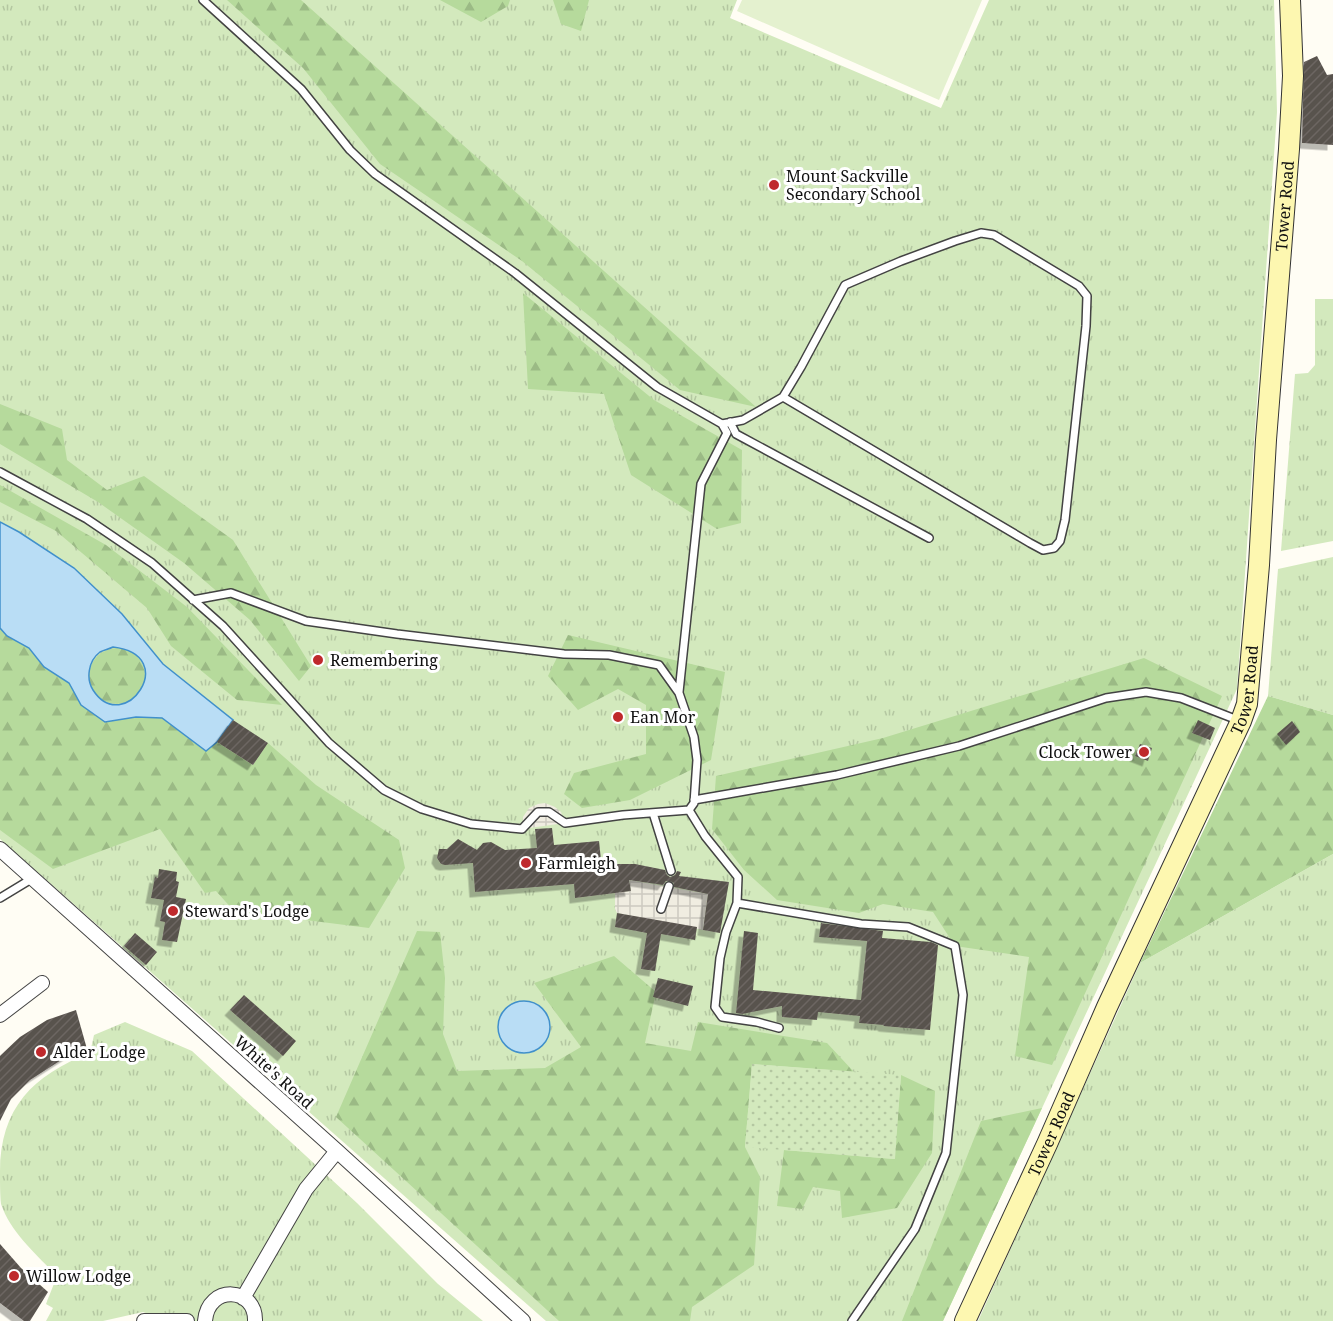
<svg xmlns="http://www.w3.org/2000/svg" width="1333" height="1321" font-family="'Noto Serif',serif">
<defs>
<pattern id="grass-tufts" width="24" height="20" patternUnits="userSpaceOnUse" patternTransform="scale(1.5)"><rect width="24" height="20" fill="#d3e9bd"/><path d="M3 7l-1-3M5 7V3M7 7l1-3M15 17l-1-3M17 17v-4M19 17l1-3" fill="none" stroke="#b4c7a1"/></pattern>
<pattern id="forest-firs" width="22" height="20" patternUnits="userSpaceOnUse" patternTransform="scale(1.5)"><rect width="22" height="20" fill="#b6da9c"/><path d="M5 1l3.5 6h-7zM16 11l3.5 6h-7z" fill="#9bba85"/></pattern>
<pattern id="garden-dots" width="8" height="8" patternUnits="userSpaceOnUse" patternTransform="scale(1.5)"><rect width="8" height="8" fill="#d3e9bd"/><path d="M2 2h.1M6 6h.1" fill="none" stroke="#b4c7a1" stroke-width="1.8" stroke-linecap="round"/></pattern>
<pattern id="plaza-grid" width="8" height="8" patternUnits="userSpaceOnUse" patternTransform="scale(1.5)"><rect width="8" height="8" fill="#f0ede1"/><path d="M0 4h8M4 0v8" fill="none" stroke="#cdcac0"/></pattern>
<pattern id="building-hatch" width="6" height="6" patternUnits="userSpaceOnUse" patternTransform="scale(1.5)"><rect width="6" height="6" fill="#59524d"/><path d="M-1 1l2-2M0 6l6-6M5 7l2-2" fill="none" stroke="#6c6662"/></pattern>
<filter id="shadow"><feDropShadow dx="-5.5" dy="5.5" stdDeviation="0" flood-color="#0004"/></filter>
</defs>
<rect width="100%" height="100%" fill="#fffdf4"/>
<path fill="url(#grass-tufts)" d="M0,0h737l-7,18 211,90 48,-108h285l3,112 -40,577 -294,632h-397l-546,-482z
M1315,299h18v242l-52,10 14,-177 13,-1 7,-8z
M1333,557v158l-65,-19 10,-127z
M1333,854v467h-355l162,-358z
M125,1022l67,29 165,152 81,81 45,37h-315l-25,-9 -40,9h-57l7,-13 -7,-4 11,-28c-21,-22 -46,-43 -56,-72 -1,-9 -1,-23 -1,-32 0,-64 33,-97 90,-119l4,-18z"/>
<path fill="url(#forest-firs)" d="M227,0h74l455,407 -76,-17 -158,-129 -142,-97 -77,-96z
M440,0h70l-2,6 -27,16z
M553,0h36l-8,31 -20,-7z
M523,293l131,107 88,50 -1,73 -24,6 -86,-54 -27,-81 -76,-5z
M0,404l62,25 5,31 40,30 37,-14 89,64 78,126 -12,15 -49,-61 -66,-57 -86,-61 -98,-58z
M0,485l106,60 81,62 95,98 -45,-5 -66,-54 -24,-38 -91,-77 -56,-29z
M0,628l7,8 22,12 15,19 25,16 12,22 55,12 26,1 43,33 12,-9 36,23 15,-22 48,42 83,55 6,28 -36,60 -135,-17 -18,-20 -11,2 -45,-64 -107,40 -53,-39z
M568,635l157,37 -14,88 -81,40 -48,8 -18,-14 10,-21 72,-19v-49l-28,-16 -40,21 -30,-34z
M89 676a28 28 0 1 1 56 0a28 28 0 1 1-56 0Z
M1144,658l78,38 -170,369 -37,-9 14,-99 -74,-11 -22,-34 -50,-8 -24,9 -82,-13 -33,-30 -32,-41 4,-53 167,-38z
M1268,696l65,19v139l-193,109z
M417,931l23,1 5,46 -2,56 14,37 88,-3 36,-21 -47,-64 80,-27 42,36 -11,51 46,8 7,-29 129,21 27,29 -102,-8 -7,83 15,30 -6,88 -62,42 -2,14h-131l-223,-204z
M901,1075l34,16 -3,62 -35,55 -55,10 -2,-27 -27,-4 -11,22 -25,-3 7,-56 110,9z
M1042,1108l-99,213h-41l79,-200z"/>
<path fill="url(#garden-dots)" d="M752,1064l149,11 -6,84 -150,-12z"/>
<path fill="#e4f1cf" d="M742,0h240l-43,100 -202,-89z"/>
<path fill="url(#plaza-grid)" d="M545,803l10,4 6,5 4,11 -43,6 1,-12 6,-9 9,-4z
M629,880l79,14 -5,36 -86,-17 -2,-4v-17l16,-1z"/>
<path fill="#b9ddf5" stroke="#4190cb" stroke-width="1.5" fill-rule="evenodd" d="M0,522l19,10 55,36 48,46 41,50 70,56 -16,22 -11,9 -44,-33 -26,-1 -31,5 -24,-17 -12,-22 -25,-16 -15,-19 -22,-12 -7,-8zM113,647c69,8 11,91 -20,43 -7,-11 -5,-29 7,-38 4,-2 9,-3 13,-5z
M498 1027a26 26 0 1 1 52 0a26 26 0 1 1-52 0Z"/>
<path fill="url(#building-hatch)" filter="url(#shadow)" d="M1317,56l10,19 6,-1v71l-31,-2 2,-81z
M233,720l35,23 -15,22 -36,-23z
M1198,720l17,8 -5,12 -18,-7z
M1292,721l8,11 -14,13 -9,-11z
M1140,744l12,4 -4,13 -13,-5z
M552,828l2,17 45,-4 2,19 11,-1 1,5h22l30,6 2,5 3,2 5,-2 2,-4 4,1 -2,4 50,6 -9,51 -17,-3 5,-36 -34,-7v-4l-4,-2h-4l-3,4 -34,-5 2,11 -56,7 -1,-14 -99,8 -2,-29 -28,2 -4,-1 -4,-6 2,-9h8l11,-10 19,11 6,-7 8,-1 14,8 32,-2 -2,-19z
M159,869l18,3 -1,9 3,1 -3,15 10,2 -9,43 -15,-2 3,-18 -5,-1 4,-21 -13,-2 4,-21 3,1z
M617,913l80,14 -2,13 -34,-6 -6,37 -14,-2 6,-36 -32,-6z
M821,923l62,8 -1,7 49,4 7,3 -8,85 -47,-4 1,-1 -25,-2 1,-7 -42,-4 -1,8 -35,-3v-11l-40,8 -6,-1 8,-82 14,2 -5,57 108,10 6,-59 -48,-4z
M135,933l22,19 -11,13 -22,-19z
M658,978l35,8 -5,20 -35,-9z
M244,995l52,46 -13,15 -53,-46z
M76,1010l11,39 -18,6 -39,25 -19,19 -11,22v-65l20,-19 27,-17z
M0,1244l21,24 27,24 -18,29h-6l-24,-18z"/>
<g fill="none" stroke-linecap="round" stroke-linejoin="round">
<g stroke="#434343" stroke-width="10">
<path id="lane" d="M203,0l98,89 49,61 25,24 140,99 142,114 65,37 21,-4 40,-23 18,-30 44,-82 56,-24 54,-20 26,-8 13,2 85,51 8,10 -1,30 -21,194 -5,21 -6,7 -11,2 -13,-7 -247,-146
M730,422l6,12 193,104
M0,472l87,47 65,44 71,63 106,117 55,47 38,19 49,15 51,5 16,-17h11l16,11 58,-8 66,-5 5,-7 3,-43 -3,-23 -15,-44 -20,-28 -50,-10 -45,-1 -167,-20 -91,-13 -75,-28 -38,7
M679,692l22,-208 26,-51 -5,-9
M694,800l143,-25 122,-29 147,-48 40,-6 35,6 59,23
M689,810l16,26 33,41 -1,26 -11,29 -6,26 -5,49 7,10 35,5 22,6
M653,813l18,58
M0,898l33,-20
M737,903l124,21 47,3 47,19 8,49 -17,158 -31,76 -63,92
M661,909l8,-23"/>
</g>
<g stroke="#434343" stroke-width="16">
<path id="street" d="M0,849l337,302 186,170
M0,1015l42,-32
M243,1298l63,-109 31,-38
M144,1321h43
M205,1321c3,-37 51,-34 50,0"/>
</g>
<g stroke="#323232" stroke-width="22">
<g id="secondary">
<path id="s1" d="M965,1321l82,-177 60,-137 134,-286 6,-17 12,-139 7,-125 23,-291 4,-73 -3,-76"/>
</g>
</g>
<use href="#lane" stroke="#fff" stroke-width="7"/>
<use href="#street" stroke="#fff" stroke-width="14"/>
<use href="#secondary" stroke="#fdf7b0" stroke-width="20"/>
</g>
<g fill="#bf292c" stroke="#fff" stroke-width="2">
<circle cx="774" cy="185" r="6"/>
<circle cx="318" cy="660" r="6"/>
<circle cx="618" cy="717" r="6"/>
<circle cx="1144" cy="752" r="6"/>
<circle cx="526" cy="863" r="6"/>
<circle cx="173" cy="911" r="6"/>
<circle cx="41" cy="1052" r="6"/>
<circle cx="14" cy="1276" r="6"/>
</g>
<g text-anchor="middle" stroke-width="6" stroke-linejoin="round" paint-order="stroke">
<g font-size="16" fill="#101010" stroke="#fff" text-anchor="start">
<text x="786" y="182">Mount Sackville<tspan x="786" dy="18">Secondary School</tspan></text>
<text x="330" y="666">Remembering</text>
<text x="630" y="723">Ean Mor</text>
<text x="1132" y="758" text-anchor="end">Clock Tower</text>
<text x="538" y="869">Farmleigh</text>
<text x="185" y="917">Steward's Lodge</text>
<text x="53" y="1058">Alder Lodge</text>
<text x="26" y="1282">Willow Lodge</text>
</g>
<g font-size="16" fill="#101010" stroke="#fff">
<text dy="6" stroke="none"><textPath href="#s1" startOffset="1178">Tower Road</textPath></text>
<text dy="6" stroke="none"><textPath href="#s1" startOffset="692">Tower Road</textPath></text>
<text transform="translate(274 1072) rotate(42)" y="6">White's Road</text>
<text dy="6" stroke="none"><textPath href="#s1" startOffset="206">Tower Road</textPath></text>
</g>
</g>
</svg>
